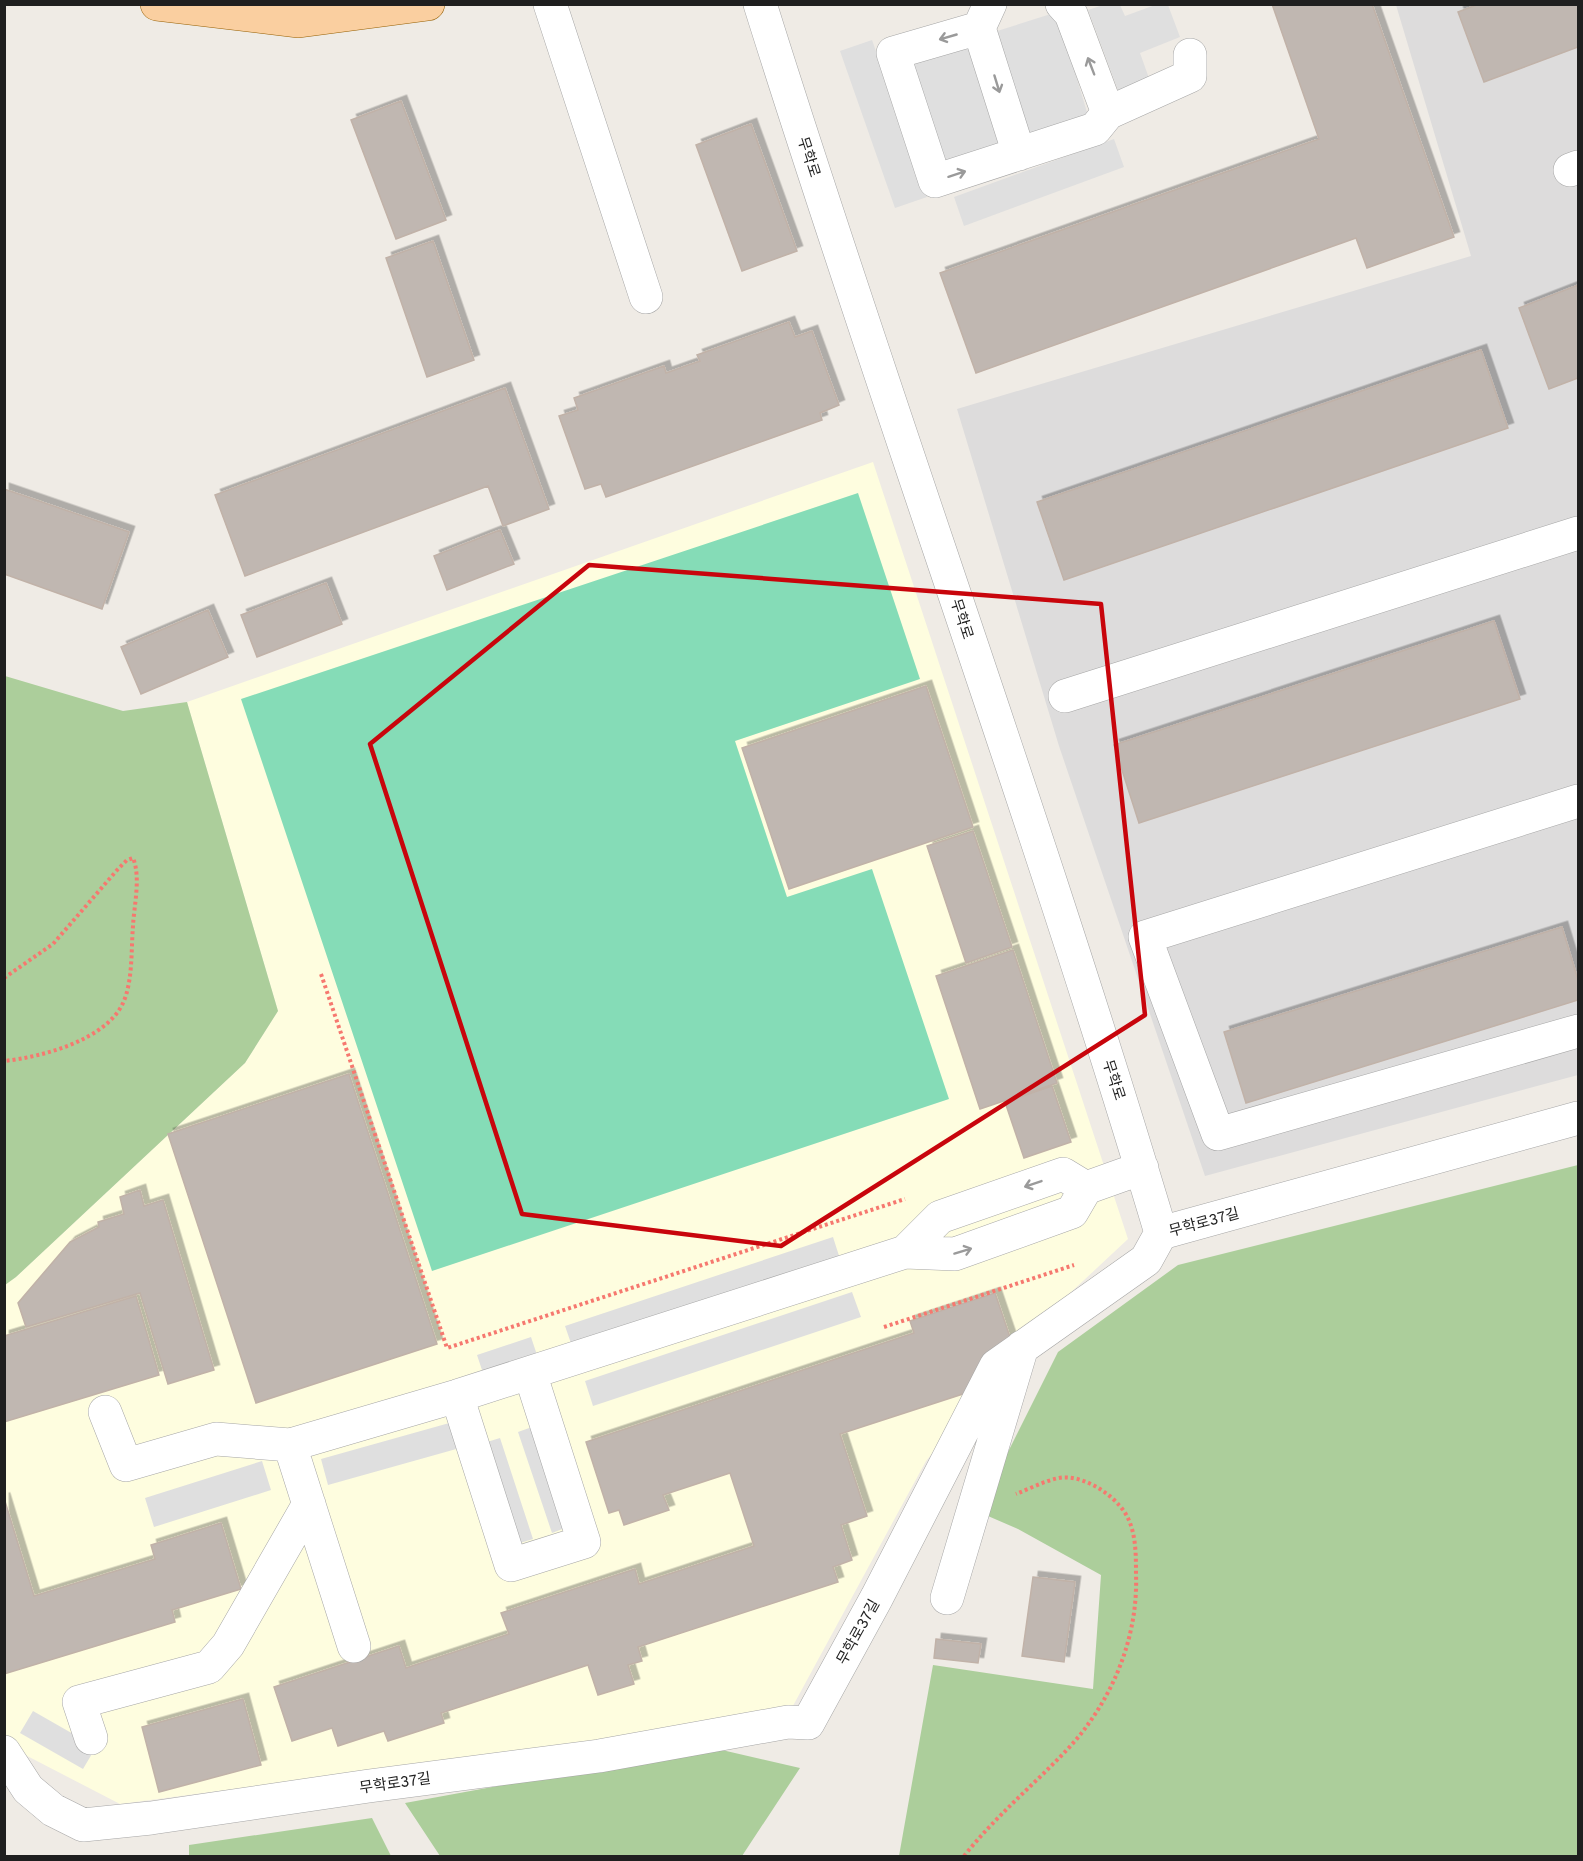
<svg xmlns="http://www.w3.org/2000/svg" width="1583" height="1861" font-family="Overpass,'Noto Sans KR',sans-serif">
<defs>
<filter id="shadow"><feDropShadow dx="5.5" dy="-5.5" stdDeviation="0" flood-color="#0004"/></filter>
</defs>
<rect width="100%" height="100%" fill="#efebe5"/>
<path fill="#dddcdc" d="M1396,5h182v1070l-373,101 -146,-430 -102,-337 514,-153z"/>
<path fill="#fefddf" d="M873,462l255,777 -121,113 -44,64 -37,45 -138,254 -668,89 -114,-59 -2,-6v-454l12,-8 229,-214 33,-52 -91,-309z"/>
<path fill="#acce9b" d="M5,676l118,35 64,-9 91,309 -33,52 -229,214 -11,8z
M1578,1165v691h-679l34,-191 160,24 8,-114 -83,-46 -37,-16 12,-31 65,-130 120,-87z
M709,1747l91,21 -58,88h-302l-35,-53z
M372,1818l19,38h-202v-11z"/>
<path fill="#85dcb7" d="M858,493l62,186 -185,62 52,156 85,-28 77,230 -517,172 -191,-572z"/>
<path fill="#dfdfdf" d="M1103,5h17l5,11 30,-11h13l12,32 -40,16 10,28 -31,12 -31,-83z
M1057,12l32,107 -64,19 -31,-106z
M970,38l32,106 -64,20 -32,-107z
M872,40l55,157 -32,11 -55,-157z
M1114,139l10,28 -160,59 -10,-29z
M833,1237l8,25 -267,90 -9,-26z
M852,1292l9,25 -268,89 -8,-25z
M531,1337l8,24 -54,18 -8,-24z
M460,1420l7,26 -139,39 -7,-26z
M532,1427l33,101 -13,5 -34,-101z
M500,1438l33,101 -13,4 -33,-101z
M262,1461l9,29 -117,37 -9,-29z
M33,1711l63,36 -13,22 -63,-36z"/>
<path fill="#c0b7b1" stroke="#c1b2a8" stroke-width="1.5" filter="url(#shadow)" d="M1272,4h100l82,233 -87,31 -11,-30 -380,135 -36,-100 379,-134z
M1479,4h99v43l-94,35 -26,-70z
M401,101l45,119 -50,19 -45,-119z
M751,124l46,127 -55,20 -46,-126z
M433,241l41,119 -47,17 -41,-119z
M1578,285v93l-29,11 -30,-81z
M789,322l6,15 17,-6 27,74 -19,8 2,7 -216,77 -5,-13 -16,5 -26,-73 19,-6 -4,-12 90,-32 2,7 34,-12 -3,-6z
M1481,350l27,78 -444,152 -27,-78z
M505,388l44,121 -46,17 -15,-40 -243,90 -30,-81z
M4,489l125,43 -27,77 -98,-35z
M500,530l14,34 -67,26 -13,-34z
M326,583l16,41 -85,33 -16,-42z
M208,610l20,47 -87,37 -20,-47z
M1494,621l26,78 -381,124 -25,-78z
M926,686l47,141 -184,62 -47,-141z
M973,831l39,116 -46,16 -39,-117z
M1562,927l16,53v20l-332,103 -22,-71z
M1013,950l44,133 -77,26 -44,-133z
M349,1074l88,270 -181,59 -88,-269z
M1052,1086l19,56 -47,16 -19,-56z
M140,1190l4,16 19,-6 51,170 -46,14 -28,-91 -114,34 -8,-24 52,-61 29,-15 -1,-5 26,-8 -4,-17z
M995,1293l18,53 -41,45 -132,43 27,82 -26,9 11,35 -19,7 5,15 -200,65 4,14 -14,4 6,19 -36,11 -10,-30 -147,48 3,10 -56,18 -4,-10 -46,15 -6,-18 -40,13 -18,-54 125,-41 7,22 103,-34 -8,-21 134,-44 4,15 115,-38 -24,-73 -67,22 6,15 -45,15 -5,-15 -10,3 -23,-71 328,-109 -4,-12z
M136,1296l23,79 -155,47v-86z
M4,1498l30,98 121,-37 -4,-14 70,-22 20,66 -69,21 3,12 -171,52z
M1033,1577l42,5 -11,80 -42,-6z
M936,1639l45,5 -3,19 -44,-5z
M243,1699l18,66 -102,27 -17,-65z"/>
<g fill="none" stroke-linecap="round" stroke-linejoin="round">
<g stroke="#a6a6a6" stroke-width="34">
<path id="minor" d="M550,4l96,293
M760,4c129,412 278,817 401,1229
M990,4l-11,24 -86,25 42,128 160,-52 13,-16 -37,-99 -9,-10
M979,28l40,126
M1108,113l82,-37v-21
M1570,170l8,-3
M1065,696l513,-163
M1578,801l-433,136 73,197 360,-103
M905,1252l35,-35 123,-43 23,14
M457,1396l54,169 73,-23 -54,-169
M105,1412l21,53 90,-26 74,6 167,-49 448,-144 50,2 117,-42 14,-24 56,-20
M290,1445l64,201
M947,1598l75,-251
M91,1738l-12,-36 130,-35 19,-22 81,-141
M4,1752l24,37 25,21 30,15 68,-7 218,-32 230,-30 189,-34 20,1 69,-126 119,-231 150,-106 15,-27 417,-115"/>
</g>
<g stroke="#966004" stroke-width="34">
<path id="major" d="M157,4l142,17 129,-17"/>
</g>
<path stroke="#f6786f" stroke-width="4" stroke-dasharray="3 3" stroke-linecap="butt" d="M321,974l126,374 458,-149
M4,978l49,-34 65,-75 9,-9 6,-2c8,19 1,48 0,68 -2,24 0,55 -10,77 -17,37 -81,54 -119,58
M884,1327l190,-62
M964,1856c24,-30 51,-55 79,-82 16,-16 33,-32 46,-51 31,-43 49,-96 47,-149 0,-24 0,-51 -17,-69 -13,-15 -40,-31 -60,-27 -15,3 -30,11 -43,16"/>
<use href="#minor" stroke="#fff" stroke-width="33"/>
<use href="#major" stroke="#facfa0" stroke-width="33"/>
</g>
<defs><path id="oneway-shaft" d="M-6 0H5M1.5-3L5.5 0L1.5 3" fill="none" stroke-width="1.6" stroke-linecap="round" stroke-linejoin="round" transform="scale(1.5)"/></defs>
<g stroke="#9a9a9a">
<use href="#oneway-shaft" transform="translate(948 37) rotate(164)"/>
<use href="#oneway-shaft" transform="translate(1091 66) rotate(-111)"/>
<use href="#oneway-shaft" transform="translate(997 84) rotate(73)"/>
<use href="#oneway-shaft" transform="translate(957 174) rotate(-18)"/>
<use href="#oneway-shaft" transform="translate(1033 1184) rotate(161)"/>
<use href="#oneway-shaft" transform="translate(963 1251) rotate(-17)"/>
</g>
<path fill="none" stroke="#c8050c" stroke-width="4.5" stroke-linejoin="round" d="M589,565l512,39 44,411 -364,231 -259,-32 -152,-470z"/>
<g text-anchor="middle" stroke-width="6" stroke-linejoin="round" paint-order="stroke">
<g font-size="15" fill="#1f1f1f" stroke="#fff">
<text transform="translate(809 157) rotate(72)" y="5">무학로</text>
<text transform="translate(962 619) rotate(72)" y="5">무학로</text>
<text transform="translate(1114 1080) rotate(72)" y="5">무학로</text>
<text transform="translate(1204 1222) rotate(-15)" y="5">무학로37길</text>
<text transform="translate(858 1632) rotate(-61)" y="5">무학로37길</text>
<text transform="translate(395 1783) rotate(-8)" y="5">무학로37길</text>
</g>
</g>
<rect width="1583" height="1861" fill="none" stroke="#1f1f1f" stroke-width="12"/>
</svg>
